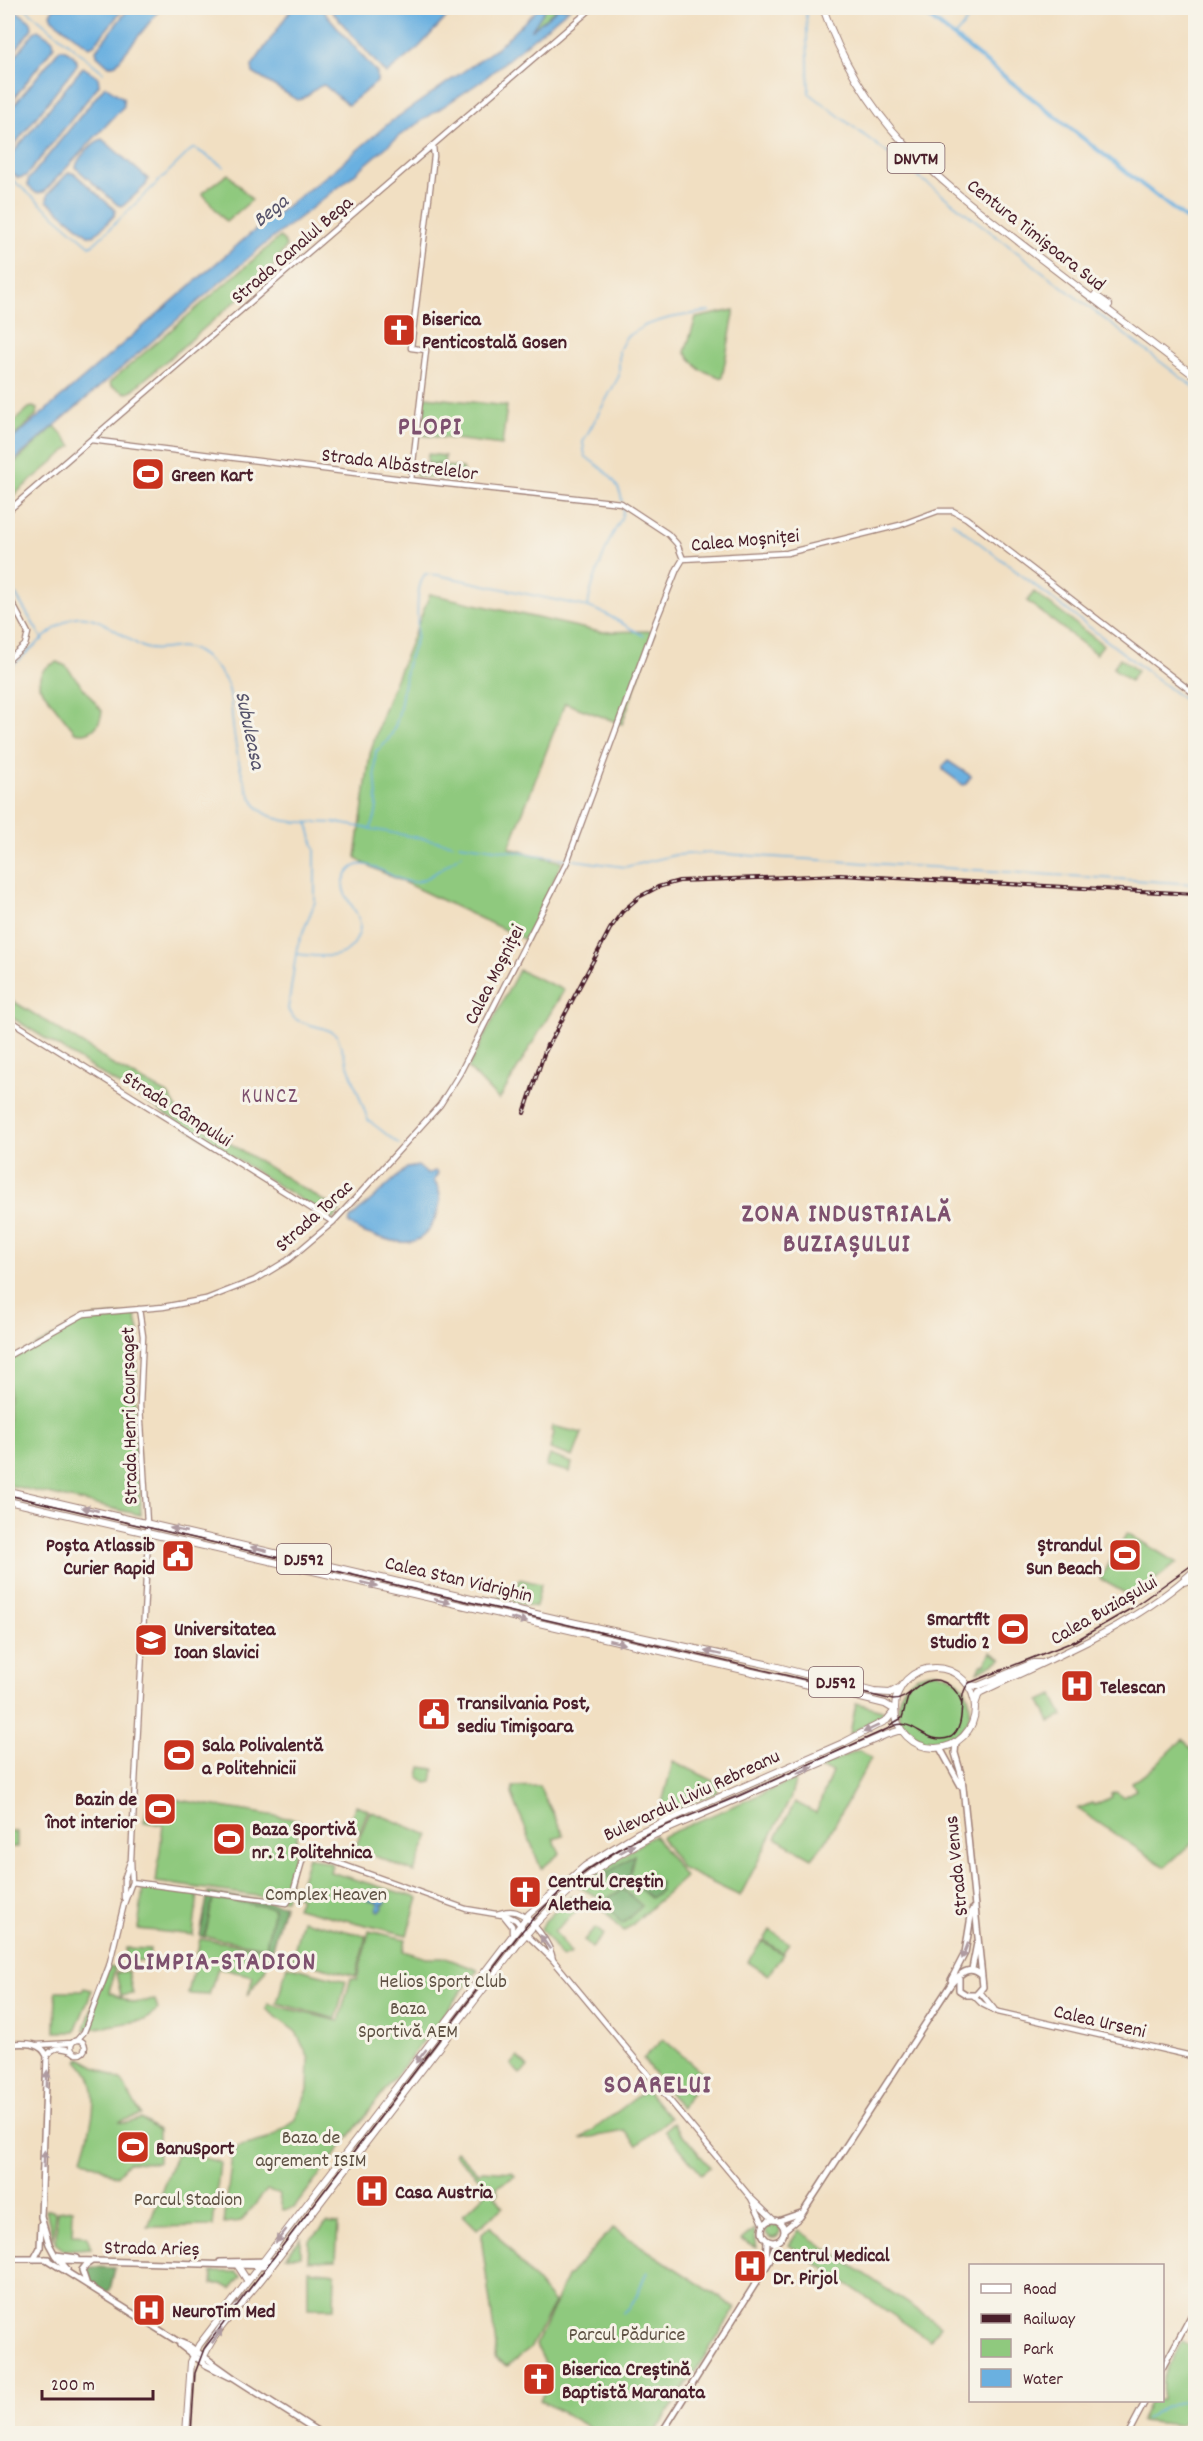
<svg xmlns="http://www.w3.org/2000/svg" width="1203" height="2441" font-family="Dekko,sans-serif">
<rect width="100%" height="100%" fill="#f7f3e8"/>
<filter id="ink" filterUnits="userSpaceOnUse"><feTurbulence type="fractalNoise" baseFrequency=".0167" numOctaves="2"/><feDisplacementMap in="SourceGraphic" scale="12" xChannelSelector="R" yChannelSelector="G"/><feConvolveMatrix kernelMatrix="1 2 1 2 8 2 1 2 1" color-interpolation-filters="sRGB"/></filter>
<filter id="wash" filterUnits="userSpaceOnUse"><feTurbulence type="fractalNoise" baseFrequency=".008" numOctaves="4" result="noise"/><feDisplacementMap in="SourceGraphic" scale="24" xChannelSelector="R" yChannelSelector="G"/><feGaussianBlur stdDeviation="1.35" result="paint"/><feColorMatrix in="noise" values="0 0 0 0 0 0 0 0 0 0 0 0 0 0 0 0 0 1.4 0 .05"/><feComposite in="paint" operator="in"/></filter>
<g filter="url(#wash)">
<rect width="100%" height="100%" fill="#f1dfc2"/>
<path fill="#8fc97e" stroke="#6c7454" stroke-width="1.5" d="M546,8h12l-27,23 -1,-2z
M228,174l24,26 -26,22 -24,-29z
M280,237l4,4 2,6 -14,21 -28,26 -114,98 -4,1 -15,-7 -1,-4 7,-6z
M734,310v4l-12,64 -23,-9 -14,-17 11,-34z
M426,397l81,9 -5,39 -81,-10z
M33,407l4,2 -1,7 -28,26v-15l21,-19z
M55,426l17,20 -64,54v-31z
M428,454l17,2 -1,8 -17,-1z
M417,463l46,5 -1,14 -46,-6z
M1034,592l69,53 -7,9 -69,-53z
M430,594l170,38 48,-1 6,2 -32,91 -57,-21 -56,145 53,14 -36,78 -163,-77 -7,-6 14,-103 14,-45z
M1120,658l17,13 -7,10 -17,-13z
M57,662l9,4 36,45c-2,16 -11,25 -27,21l-36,-46c0,-14 5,-19 18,-24z
M519,970l45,20 -65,110 -31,-32z
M8,998l89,55 14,11 57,30 11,18 161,99 -7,9 -325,-205z
M135,1314l4,17 -4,77 6,107 -133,-30v-124l80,-43z
M552,1426l30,7 -9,24 -23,-8 4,-17 -3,-1z
M550,1455l22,8 -2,9 -24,-6z
M1127,1533l50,30 -45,34 -32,-18z
M519,1579l22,5 -5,23 -23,-5z
M503,1585l10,2 -3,14 -11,-2z
M991,1652l11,7 -24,13 3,-7 4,-1z
M898 1708a36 36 0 1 1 72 0a36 36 0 1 1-72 0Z
M1053,1695l10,21 -13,6 -10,-21z
M856,1703l26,7 3,3 -35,21z
M1183,1739l12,15v86l-30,27 -87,-58 14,-6 2,2 18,-8 -1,-3 5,-2 7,5 13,-7 -4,-8 15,-9z
M859,1750l12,8 -46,84 -13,16 -36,-20 19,-36 21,11 16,-41 -14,-4z
M673,1761l43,21 2,10 -52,22 -4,-11z
M421,1767l13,2 -2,13 -6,1 -7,-6z
M796,1779l-6,20 -50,97 -59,-28 -20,-31z
M539,1786l25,49 -11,3 7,15 -19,16 -29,-75 1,-7z
M149,1795l151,25 -14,80 -130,-18 7,-57 -19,-3z
M356,1805l12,5 -9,23 -13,-5z
M370,1811l59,24 -15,37 -59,-24z
M8,1832h9v15h-9z
M654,1835l31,42 -61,55 -24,-26 2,-6 -24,-14z
M308,1857l24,7 -2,8 88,26 -11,37 -111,-27 4,-11 -4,-1z
M143,1887l55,7 -5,41 -55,-6z
M571,1896l13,9 -30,26 17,22 -9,4 -21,-28 4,-8z
M213,1897l61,11 -8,39 -61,-10z
M302,1920l64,16 -10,40 -64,-17z
M596,1928l8,7 -12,13 -8,-8z
M770,1930l19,13 -6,10 -19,-13z
M369,1931l37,8 -3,12 23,7h20l32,12 -184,238 -11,2 -5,-17 -11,-3 -26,31 -17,2 8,-68 6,-8 30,-8 26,-18 14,-31 1,-31 -13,-27 -30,-23 2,-5 71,17 12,-43 6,1z
M200,1939l71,10 -6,21 -17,25 5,-19 -35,-8 -9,27 -21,-1z
M762,1941l21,13 -15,21 -20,-13z
M126,1948l24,1 -1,12 -24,-1z
M287,1966l59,15 -10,38 -59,-16z
M108,1967l7,1 -6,24 24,11 22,-3 3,9 -13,11 -61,10z
M128,1971l5,23 -12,2 -5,-23z
M84,1988l8,2 -17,42h-20l1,-41h26z
M663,2039l41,35 -23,34 -38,-49z
M518,2057l10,10 -8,7 -9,-9z
M80,2058l42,23 19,34 -23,7 8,1 15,-4 17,11v33l-30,-1 -11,14 -35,-18c9,-30 23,-73 -4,-97z
M646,2090l24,28 -33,27 -12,-14 -44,8z
M673,2123l37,44 -9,7 -36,-44z
M177,2151l43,11 -7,64 -65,1z
M456,2151l22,22 4,-3 30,2 3,4 -18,11 1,6 -3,3 8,11 -26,22 -14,-14 27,-26 -36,-35z
M73,2209l-1,26 15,1 4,12 -27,2 -8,-6 1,-33z
M46,2210h7l2,3 -2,27z
M327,2223l11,1 -2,36 -28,1 1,-20z
M766 2231a7 7 0 1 1 14 0a7 7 0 1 1-14 0Z
M490,2226l64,77 -24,46 -23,17 -12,-7 1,-13 -14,-102v-11z
M613,2228l123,80 -81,125h-56l-59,-33c14,-23 8,-33 -4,-55l31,-68z
M754,2229l3,19 -16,-8z
M799,2230l141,95 -10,15 -141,-95z
M301,2238v18h-15z
M308,2270l27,3 -1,35h-26z
M212,2272h24l5,4 -10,13 -9,-5h-10z
M1182,2341l13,8v61l-15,15 -40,-4 10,-20 12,-1 1,-22z"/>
<path fill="#73ad6d" stroke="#5e664c" stroke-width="1.5" d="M634,1855l-4,20 -16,12 -8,-13z
M648,1880l13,2 -1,9 -9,7 -19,-15z
M623,1889l19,17 -20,18 -19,-23z
M208,1893l76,12 -12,43 -6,-1 8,-39 -61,-10 -8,39 -5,-1z
M92,2267l23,1 -5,22 -4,2 -17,-11 -4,-8 2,-4z"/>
<path fill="#6ab0e0" stroke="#5a6886" stroke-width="1.5" d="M54,8h70l-30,37 -5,2 -37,-28 -2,-5z
M129,8h32l-45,56 -7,2 -12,-11 -1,-5z
M292,8h29l56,65v9l-29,23 -24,-20c-11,2 -16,15 -27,15l-44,-27 -1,-7z
M329,8h126l-36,39 -33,27z
M539,8h7l-15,23 27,-23h12l-87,72 -84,56 -55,47 -84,65 -252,218v-23l241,-208 85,-65 55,-47 108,-75z
M18,12l13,10 1,6 -24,32v-40l5,-7z
M38,30l15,10 1,6 -46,60v-40l26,-34z
M60,49c7,0 18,8 17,16l-69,88v-41z
M83,67l15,10 1,8 -73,91 -8,2 -10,-9v-10z
M105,86l18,12 1,8 -80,86 -8,1 -8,-7v-6z
M102,139l46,40 -2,6 -23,21 -5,-1 -42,-37c0,-9 17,-26 26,-29z
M69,172l6,2 40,36 -1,6 -20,20 -6,-1 -41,-34 1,-7z
M948,761l23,15 -5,8 -3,1 -20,-15v-4z
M418,1166l9,8 8,-3 3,2 -4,8c8,11 8,22 2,35 -13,33 -33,29 -62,20 -10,-3 -17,-5 -25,-13l1,-4 57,-51z
M370,1890l18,5 -3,9h-3l1,4 -3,3 -3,-1 1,-7 -11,-3z"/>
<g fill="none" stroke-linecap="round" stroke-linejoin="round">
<path stroke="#6ab0e0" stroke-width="1.5" d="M25,8l78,64
M806,8l3,85 387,296
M954,37l24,-29
M8,176l82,70 5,-3 97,-94h4l28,18
M622,501c-3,-23 -21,-32 -37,-45l-2,-14 36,-66v-26l7,-13 20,-12 23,-7 41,-7
M952,522l244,187
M8,582l35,58
M588,607c2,-22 13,-43 20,-63 5,-14 16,-23 15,-38
M8,670c12,-11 53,-51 67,-53 25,-4 49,22 70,31 16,6 33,-6 49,2 12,6 26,20 32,32 6,10 5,25 6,36 3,26 8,65 24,87 18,23 58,16 82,18l115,21
M308,824l7,26v52l-18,45 -9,62c6,19 35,14 49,26l31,85 31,24
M371,827c13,-22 0,-52 5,-76 27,-16 24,-58 31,-85 2,-10 7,-18 9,-27 4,-21 -3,-47 9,-65l13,1 150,32 16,6 40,23
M459,844l166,23 50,-12 35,-2 486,31
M296,954c22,2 50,9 61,-16 3,-6 4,-12 2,-18 -4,-16 -24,-28 -12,-46 17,-26 46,10 67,8 14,-1 36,-20 48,-28
M623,2313c15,-10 16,-28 24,-41
M1145,2419c16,-12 32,-16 51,-23"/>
<path stroke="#6ab0e0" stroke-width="4" d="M917,8l279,219"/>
</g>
</g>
<g filter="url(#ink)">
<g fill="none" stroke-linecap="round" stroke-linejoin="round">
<g stroke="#9e7f76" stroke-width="7">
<path id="tertiary" d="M91,440l320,40 210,23 47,31 9,10 6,15
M411,480l15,-130 -15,-2 23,-192 -1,-10
M8,511l584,-503
M683,559l104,-6 113,-28 38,-14h15l13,7 230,177
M8,595l20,38 -3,12 -17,15
M8,1019l325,203
M8,1356l76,-42 79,-7 43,-8 49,-19 33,-20 45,-38 30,-32 77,-85 20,-32 107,-211 89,-241 21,-52 6,-10
M132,1882l155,21 5,-7 13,-45 161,58 42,7 8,4 13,17 24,23 198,238 23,22
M124,1898v-18l6,-18
M497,1914c6,-2 12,-4 19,-2 16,5 35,33 37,48
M504,1916l8,10v7
M980,1992l14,17
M974,1996l8,8 16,8 198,45
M71 2047a7 7 0 1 1 14 0a7 7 0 1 1-14 0Z
M77,2040l7,-8 25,-66 15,-62 8,-22 -1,-23 17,-320 -8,-133 3,-70 -4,-27
M37,2045l35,-2
M47,2056c6,-10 15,-9 25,-5
M751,2198l13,27
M1162,2369l34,-63
M1128,2434l18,-34"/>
</g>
<g stroke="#9e7f76" stroke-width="8">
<path id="secondary" d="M956,1742l-1,11 7,24 21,210 -7,8h-9l-8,-5v-14
M940,1748l21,38
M972,1969l5,-26
M951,1980l14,-27 7,-43
M8,2044c14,0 32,-4 39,12l-6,161 8,27 6,11 12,14
M762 2231a11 11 0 1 1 22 0a11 11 0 1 1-22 0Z
M778,2221l23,-8
M784,2230l16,-13 151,-233c9,-10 18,-20 30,-9
M56,2255l21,3
M8,2259h40
M34,2259l6,-11 1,-24
M46,2259l131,82 12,5 45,32 88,56
M60,2260l211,6
M220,2262l55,-1
M766,2265l1,-24
M86,2282l-4,-12 4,-5 6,-4
M180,2345l26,20 24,12
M661,2434l108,-172 7,-19"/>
</g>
<g stroke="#9e7f76" stroke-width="8">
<path id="primary" d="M8,1491l554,129 208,45 104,27 16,1 11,-6
M8,1501l805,185 72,18 10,6
M1184,1582l12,-4
M895 1708a40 40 0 1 1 80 0a40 40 0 1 1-80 0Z
M969,1685l9,1 55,-23h7
M975,1705l4,-12c73,-36 156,-66 217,-124
M238,2266l9,14
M202,2362c10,-31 42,-60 62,-86l257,-336c38,-45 81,-79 133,-105l231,-100 13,-4h4
M186,2434l5,-72 8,-17 330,-431 56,-48 53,-33 205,-90 44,-23 8,-10"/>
</g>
<g stroke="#9e7f76" stroke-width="8">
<path id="trunk" d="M823,8c42,120 117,173 213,247 53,41 106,81 160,122
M1095,295l14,10"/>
</g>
<use href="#tertiary" stroke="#fff" stroke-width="4.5"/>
<use href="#secondary" stroke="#fff" stroke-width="5"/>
<use href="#primary" stroke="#fff" stroke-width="6"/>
<use href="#trunk" stroke="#fff" stroke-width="6"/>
<path stroke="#4a1f2b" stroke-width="1.5" d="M8,1495l885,205c21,0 29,-32 56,-15 7,5 11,11 13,20
M890,1725l12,-7 6,-21 6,-8
M191,2434l4,-61 9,-24 313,-412c35,-43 82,-79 132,-104 30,-14 62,-25 92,-38 52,-23 103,-47 155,-70 20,-5 30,21 55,12 18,-14 4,-39 18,-54l106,-42 57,-33 64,-46"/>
<g stroke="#4a1f2b" stroke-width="4">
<path id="rail" d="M545,1052l65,-123 12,-17 17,-15 19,-10 21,-6 161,-6 356,19
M524,1113l23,-68"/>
</g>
<use href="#rail" stroke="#f7f3e8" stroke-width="1.5" stroke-dasharray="4.5" stroke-linecap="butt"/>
</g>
<defs><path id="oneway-solid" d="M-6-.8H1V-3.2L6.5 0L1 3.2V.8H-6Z" transform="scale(1.5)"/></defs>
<g fill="#ae9aa0">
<use href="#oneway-solid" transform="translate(90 1509) rotate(-167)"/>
<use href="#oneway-solid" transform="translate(178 1530) rotate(-167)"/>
<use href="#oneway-solid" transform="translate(259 1549) rotate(-167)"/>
<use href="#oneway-solid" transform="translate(369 1584) rotate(13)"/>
<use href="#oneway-solid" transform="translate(442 1601) rotate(13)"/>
<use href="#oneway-solid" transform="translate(519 1620) rotate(13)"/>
<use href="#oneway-solid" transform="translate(617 1642) rotate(13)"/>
<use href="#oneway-solid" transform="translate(713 1653) rotate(-168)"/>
<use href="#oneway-solid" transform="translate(871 1729) rotate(155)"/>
<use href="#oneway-solid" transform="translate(805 1770) rotate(-24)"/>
<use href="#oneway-solid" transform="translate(627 1849) rotate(-29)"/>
<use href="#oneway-solid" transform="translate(545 1942) rotate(-125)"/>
<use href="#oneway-solid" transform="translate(965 1951) rotate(111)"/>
<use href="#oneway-solid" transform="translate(421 2056) rotate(128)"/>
<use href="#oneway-solid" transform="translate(47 2079) rotate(-88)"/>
<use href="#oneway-solid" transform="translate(44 2159) rotate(-87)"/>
<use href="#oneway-solid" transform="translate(281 2236) rotate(128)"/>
<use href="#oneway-solid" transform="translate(217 2336) rotate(-55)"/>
</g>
</g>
<defs>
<g id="church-square" transform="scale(1.725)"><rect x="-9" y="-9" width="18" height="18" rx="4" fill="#c8321e" stroke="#f7f3e8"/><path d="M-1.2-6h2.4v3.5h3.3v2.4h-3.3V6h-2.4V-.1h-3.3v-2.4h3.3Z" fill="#fff"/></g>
<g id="stadium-square" transform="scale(1.725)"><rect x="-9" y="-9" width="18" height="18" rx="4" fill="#c8321e" stroke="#f7f3e8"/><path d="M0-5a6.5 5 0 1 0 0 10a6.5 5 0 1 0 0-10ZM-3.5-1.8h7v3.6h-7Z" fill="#fff"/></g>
<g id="civic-square" transform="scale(1.725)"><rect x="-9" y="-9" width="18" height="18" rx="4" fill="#c8321e" stroke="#f7f3e8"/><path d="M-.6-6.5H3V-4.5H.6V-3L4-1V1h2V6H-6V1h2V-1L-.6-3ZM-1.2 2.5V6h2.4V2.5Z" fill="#fff"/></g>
<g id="university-square" transform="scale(1.725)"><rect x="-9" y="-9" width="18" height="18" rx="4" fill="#c8321e" stroke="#f7f3e8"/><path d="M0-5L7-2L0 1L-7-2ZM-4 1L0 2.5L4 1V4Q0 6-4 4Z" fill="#fff"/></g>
<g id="hospital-square" transform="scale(1.725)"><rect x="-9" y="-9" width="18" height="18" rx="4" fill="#c8321e" stroke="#f7f3e8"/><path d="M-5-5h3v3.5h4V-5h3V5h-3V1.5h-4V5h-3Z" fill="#fff"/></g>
</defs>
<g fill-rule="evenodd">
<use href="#church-square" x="399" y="330"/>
<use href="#stadium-square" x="148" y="474"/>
<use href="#stadium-square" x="1125" y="1555"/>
<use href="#civic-square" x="178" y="1556"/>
<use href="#stadium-square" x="1013" y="1629"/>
<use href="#university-square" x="151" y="1640"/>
<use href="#hospital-square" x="1077" y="1686"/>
<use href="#civic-square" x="434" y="1714"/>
<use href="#stadium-square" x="179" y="1755"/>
<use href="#stadium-square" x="160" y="1809"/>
<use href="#stadium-square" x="229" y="1839"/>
<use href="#church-square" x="525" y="1892"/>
<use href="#stadium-square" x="133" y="2147"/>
<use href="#hospital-square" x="372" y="2191"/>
<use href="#hospital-square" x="750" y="2266"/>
<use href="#hospital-square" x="149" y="2310"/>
<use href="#church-square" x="539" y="2379"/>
</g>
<g text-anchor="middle" stroke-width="6" stroke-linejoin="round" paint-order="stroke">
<g fill="#f7f3e8" stroke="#7e5f64" stroke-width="1.5">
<rect x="887.5" y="143" width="57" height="30" rx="4.5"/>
<rect x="277" y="1544" width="54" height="30" rx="4.5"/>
<rect x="809" y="1667" width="54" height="30" rx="4.5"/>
</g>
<g font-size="18" font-weight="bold" fill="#4a1f2b">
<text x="916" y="164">DNVTM</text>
<text x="304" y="1565">DJ592</text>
<text x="836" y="1688">DJ592</text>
</g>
<g font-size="20" fill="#4a1f2b" stroke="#f7f3e8">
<text transform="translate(1037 234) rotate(38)" y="7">Centura Timișoara Sud</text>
<text transform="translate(291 249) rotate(-41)" y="7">Strada Canalul Bega</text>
<text transform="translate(400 463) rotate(7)" y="7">Strada Albăstrelelor</text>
<text transform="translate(745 539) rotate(-5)" y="7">Calea Moșniței</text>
<text transform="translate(493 974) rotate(-63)" y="7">Calea Moșniței</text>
<text transform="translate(178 1108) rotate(32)" y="7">Strada Câmpului</text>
<text transform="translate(313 1215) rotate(-42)" y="7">Strada Torac</text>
<text transform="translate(128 1416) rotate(-91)" y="7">Strada Henri Coursaget</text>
<text transform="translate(459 1578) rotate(13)" y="7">Calea Stan Vidrighin</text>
<text transform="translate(1103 1609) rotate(-30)" y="7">Calea Buziașului</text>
<text transform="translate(691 1794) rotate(-25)" y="7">Bulevardul Liviu Rebreanu</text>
<text transform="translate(955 1866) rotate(-96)" y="7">Strada Venus</text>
<text transform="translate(1100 2020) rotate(13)" y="7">Calea Urseni</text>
<text transform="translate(152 2247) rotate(1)" y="7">Strada Arieș</text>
</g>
<g font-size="20" font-weight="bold" fill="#4a1f2b" stroke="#f7f3e8" text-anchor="start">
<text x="422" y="325">Biserica<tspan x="422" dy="23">Penticostală Gosen</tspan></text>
<text x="171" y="481">Green Kart</text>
<text x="155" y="1551" text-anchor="end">Poșta Atlassib<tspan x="155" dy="23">Curier Rapid</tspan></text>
<text x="1102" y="1551" text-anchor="end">Ștrandul<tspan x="1102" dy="23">Sun Beach</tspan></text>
<text x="990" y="1625" text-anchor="end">Smartfit<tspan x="990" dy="23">Studio 2</tspan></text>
<text x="174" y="1635">Universitatea<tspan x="174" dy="23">Ioan Slavici</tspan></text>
<text x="1100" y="1693">Telescan</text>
<text x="457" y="1709">Transilvania Post,<tspan x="457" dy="23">sediu Timișoara</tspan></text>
<text x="202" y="1751">Sala Polivalentă<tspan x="202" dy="23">a Politehnicii</tspan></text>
<text x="137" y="1805" text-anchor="end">Bazin de<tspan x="137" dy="23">înot interior</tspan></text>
<text x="252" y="1835">Baza Sportivă<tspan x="252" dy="23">nr. 2 Politehnica</tspan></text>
<text x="548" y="1887">Centrul Creștin<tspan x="548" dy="23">Aletheia</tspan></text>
<text x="156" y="2154">BanuSport</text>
<text x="395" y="2198">Casa Austria</text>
<text x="773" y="2261">Centrul Medical<tspan x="773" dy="23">Dr. Pirjol</tspan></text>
<text x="172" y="2317">NeuroTim Med</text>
<text x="562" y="2375">Biserica Creștină<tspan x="562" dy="23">Baptistă Maranata</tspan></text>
</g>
<g font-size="20" fill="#5f5244" stroke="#f7f3e8">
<text x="326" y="1900">Complex Heaven</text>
<text x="443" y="1987">Helios Sport Club</text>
<text x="408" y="2014">Baza<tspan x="408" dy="23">Sportivă AEM</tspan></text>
<text x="311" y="2143">Baza de<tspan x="311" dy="23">agrement ISIM</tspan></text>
<text x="188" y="2205">Parcul Stadion</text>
<text x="627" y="2340">Parcul Pădurice</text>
</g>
<g font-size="21" font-style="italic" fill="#55526a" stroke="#f7f3e8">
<text transform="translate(270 210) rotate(-39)" y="7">Bega</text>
<text transform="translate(251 730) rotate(78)" y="7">Subuleasa</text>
</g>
<g font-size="21" letter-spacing="1.5" fill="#7e516f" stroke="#f7f3e8">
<text x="270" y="1102">KUNCZ</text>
</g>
<g font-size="26" font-weight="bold" letter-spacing="1.5" fill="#7e516f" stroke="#f7f3e8">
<text x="430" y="434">PLOPI</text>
<text x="847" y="1221">ZONA INDUSTRIALĂ<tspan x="847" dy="30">BUZIAȘULUI</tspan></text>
<text x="217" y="1969">OLIMPIA-STADION</text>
<text x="658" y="2092">SOARELUI</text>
</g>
</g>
<rect width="1203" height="2441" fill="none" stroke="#f7f3e8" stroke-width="30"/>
<rect x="969" y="2264" width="195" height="138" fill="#f7f3e8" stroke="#b29e9c" stroke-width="1.5"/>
<rect x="981" y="2284" width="30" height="9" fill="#ffffff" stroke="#b29e9c" stroke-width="1.5"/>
<text x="1023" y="2294" font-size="18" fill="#4a1f2b">Road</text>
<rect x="981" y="2314" width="30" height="9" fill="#4a1f2b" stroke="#b29e9c" stroke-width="1.5"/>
<text x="1023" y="2324" font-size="18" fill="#4a1f2b">Railway</text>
<rect x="981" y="2339" width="30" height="18" fill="#8fc97e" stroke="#b29e9c" stroke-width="1.5"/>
<text x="1023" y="2354" font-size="18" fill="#4a1f2b">Park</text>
<rect x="981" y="2369" width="30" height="18" fill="#6ab0e0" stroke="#b29e9c" stroke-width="1.5"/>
<text x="1023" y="2384" font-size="18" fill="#4a1f2b">Water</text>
<path d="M42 2390v9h111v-9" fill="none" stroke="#4a1f2b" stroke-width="3"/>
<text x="51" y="2390" font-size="18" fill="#4a1f2b" stroke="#f7f3e8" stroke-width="4.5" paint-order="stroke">200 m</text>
</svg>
